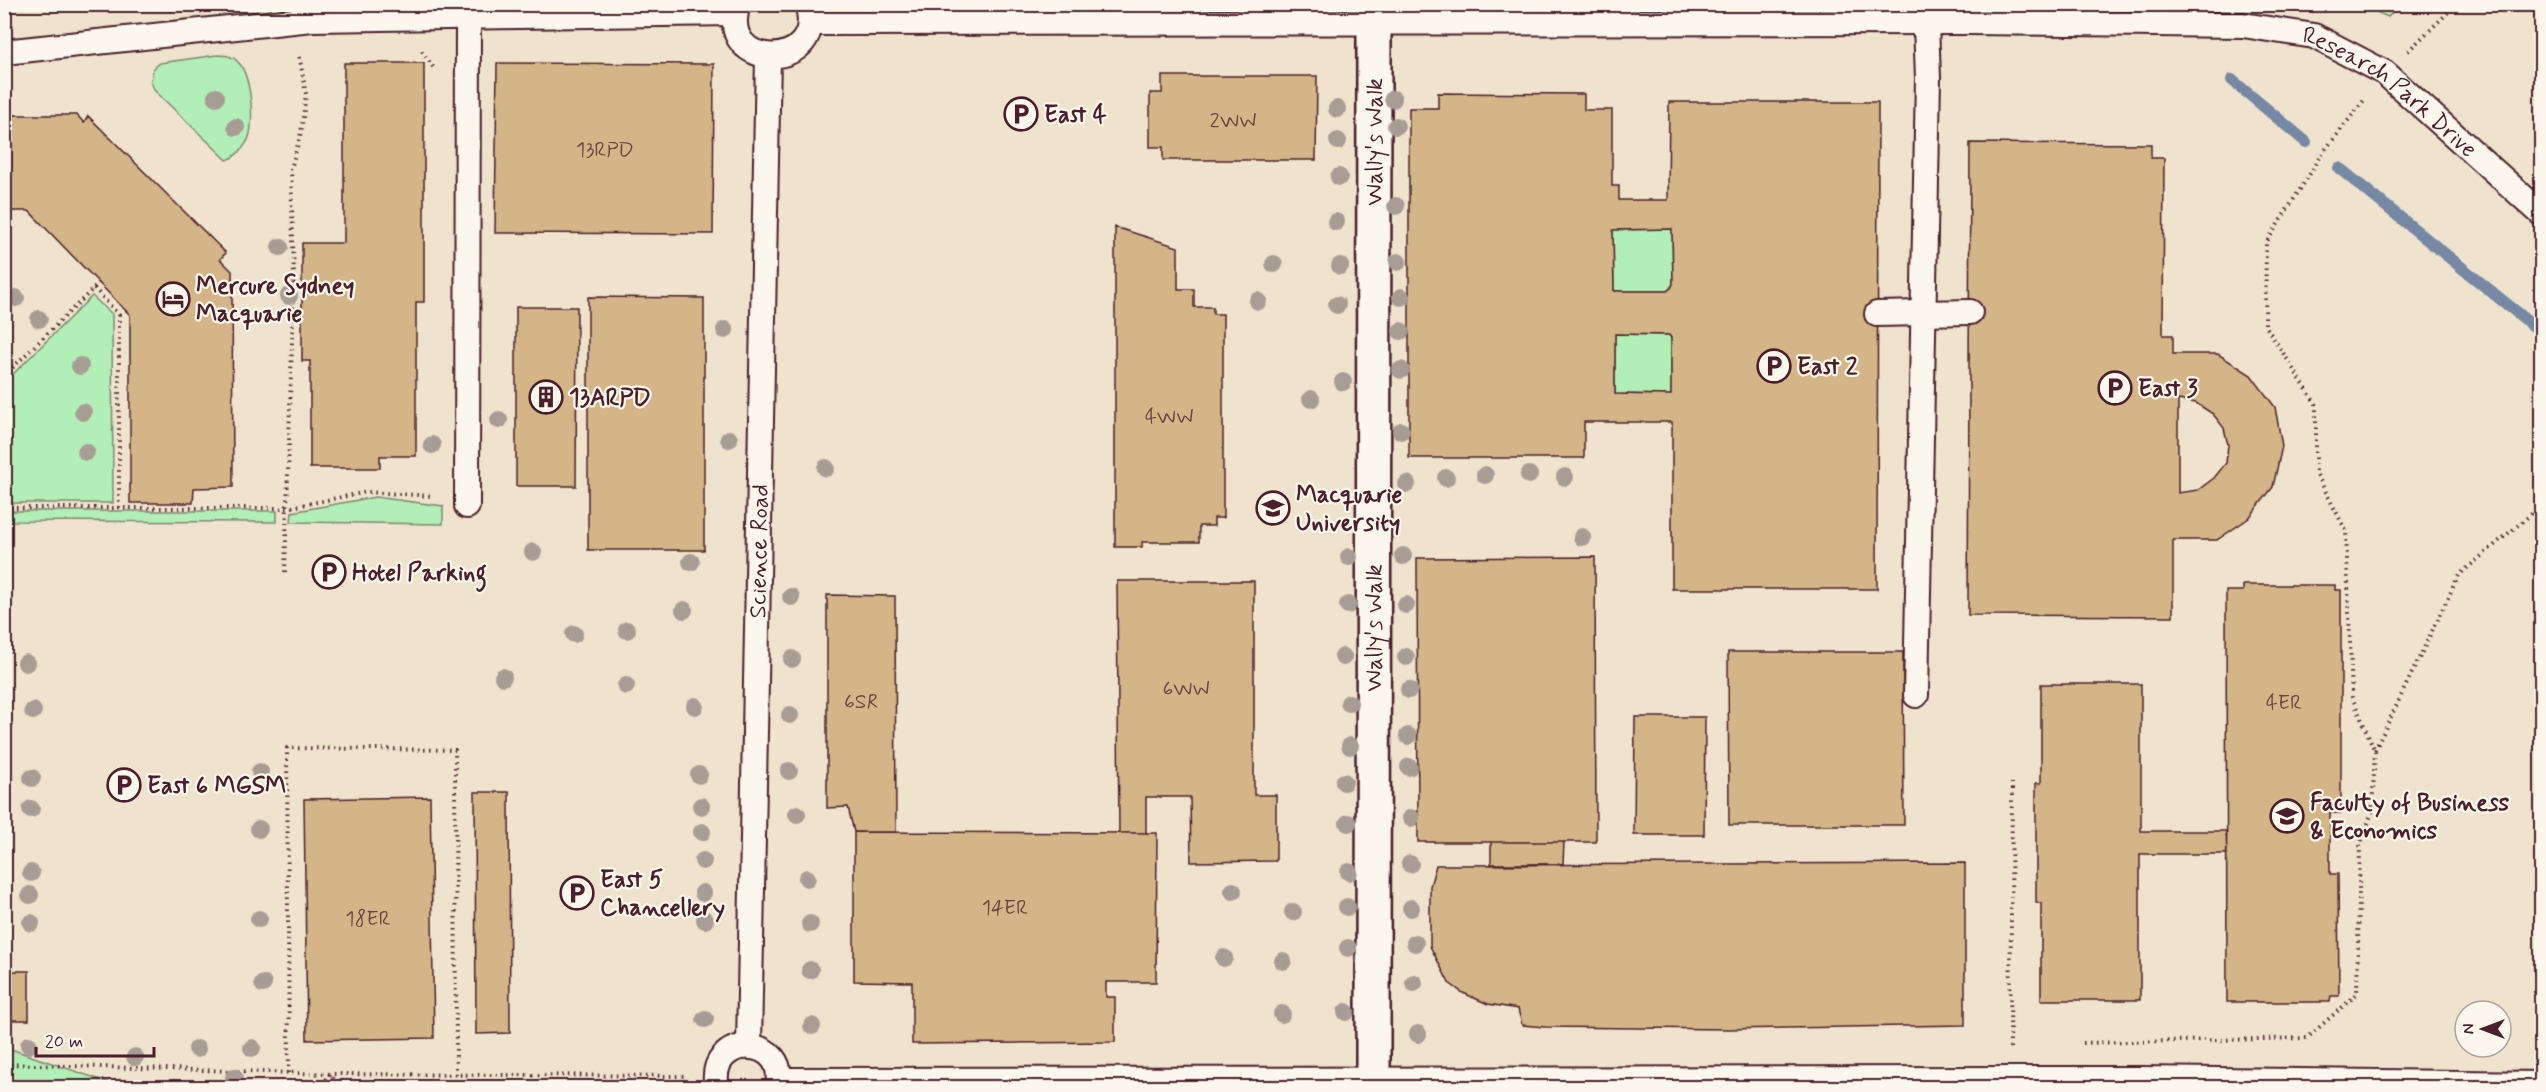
<svg xmlns="http://www.w3.org/2000/svg" width="2546" height="1092" font-family="Mynerve,sans-serif">
<rect width="100%" height="100%" fill="#fbf7ec"/>
<filter id="ink" filterUnits="userSpaceOnUse"><feTurbulence type="fractalNoise" baseFrequency=".0167" numOctaves="2"/><feDisplacementMap in="SourceGraphic" scale="12" xChannelSelector="R" yChannelSelector="G"/><feConvolveMatrix kernelMatrix="1 2 1 2 8 2 1 2 1" color-interpolation-filters="sRGB"/></filter>
<g filter="url(#ink)">
<path fill="#efe3ce" fill-rule="evenodd" d="M5,5h2536v1082l-2536,1zM2465,1011h36v36h-36z"/>
<path fill="#b1efb6" stroke="#7e8770" stroke-width="1.5" d="M167,5v-1l49,1 -48,6z
M2360,5l39,-1v1l-11,12z
M217,55c4,0 10,0 14,2 20,7 24,62 18,80 -3,9 -13,20 -22,23l-72,-69 -4,-9 2,-13 7,-6z
M1672,229l1,55 -6,7h-53l-1,-61z
M92,296l20,18 1,189h-108v-121z
M1615,334l54,1 2,3v57l-56,-1z
M375,497l68,9v18l-152,-2 1,-10z
M5,511h272v11l-272,-1z
M5,1047l116,40h-116z"/>
<g fill="none" stroke-linecap="round" stroke-linejoin="round">
<path stroke="#7689a4" stroke-width="12" d="M2232,80l74,62
M2339,168l196,159"/>
</g>
<path fill="#d3b587" stroke="#4a1f2b" stroke-width="1.5" fill-rule="evenodd" d="M344,63h80v239h-8v154h-36v12h-70v-107h-8v-118h42z
M497,63l217,1 -1,170 -218,-1z
M1162,76h155l-1,84h-153v-13h-13v-54h12z
M1438,93l146,1v16h28v76h7v14h49l1,-98h209l-1,487h-205v-167h-88v36h-175v-350h29zM1672,229l1,55 -2,4 -4,3h-53l-1,-61zM1615,334l54,1 2,3v57l-56,-1z
M4,115h73l7,8 4,-7 138,137 -6,6 12,12 1,216 -39,1 -1,15h-63v-188l-101,-104h-25z
M1970,143l181,1v14h13l-1,177h10v19h45l33,21 24,32 7,39 -9,41 -24,31 -32,22h-44v76l-205,-1zM2178,400l18,3 17,11 11,14 4,17 -2,18 -12,15 -16,12 -20,3z
M1115,227l63,20v42h16v18h19v7h10v204h-9v8h-15v16h-57v5h-27z
M588,297l116,1v252h-116z
M516,307h61l-1,179h-60z
M1595,557l1,285h-178l-1,-284z
M1117,581h137v214h22v66l-85,1 -1,-65h-44v36h-27z
M2243,585h92v5h6v223h-11v61h8l1,122h-8l-1,6h-103l-1,-411h17z
M827,595l68,1 1,236h-42l-6,-25 -21,1z
M1728,652h175l1,173h-175z
M2041,684h100v147h85l1,23h-87v146h-99v-97h-5v-120h5z
M1635,717h70l-1,118h-70z
M475,792h34l1,241 -34,1z
M430,797l4,241 -127,2 -3,-241z
M854,832l303,1 -1,149h-50v15h9v45l-203,2v-62l-58,-1z
M1491,842h73l-1,22h-72z
M1965,863v162l-238,4 -182,-2 -23,-2 -4,-16 -30,-5 -25,-11 -14,-10 -19,-37v-60l6,-21z
M4,971h25v49h-25z"/>
<g fill="none" stroke-linecap="round" stroke-linejoin="round">
<g stroke="#4a1f2b" stroke-width="28">
<g id="service">
<path d="M738,4c-23,69 91,68 69,0"/>
<path id="s1" d="M810,23l1158,-1 275,3 71,11 71,37 157,141"/>
<path d="M4,52l308,-33 423,-6"/>
<path d="M1877,314l93,-2"/>
<path d="M467,506l1,-489"/>
<path d="M1916,695l12,-617 -2,-54"/>
<path id="s2" d="M749,1045l19,-988"/>
<path d="M779,1080l1362,-1 401,5"/>
<path d="M717,1088c-12,-57 75,-53 60,0"/>
</g>
</g>
<g stroke="#4a1f2b" stroke-width="38">
<g id="pedestrian">
<path id="s3" d="M1373,1088l1,-1065"/>
</g>
</g>
<g stroke="#4a1f2b" stroke-width="38">
<path id="minor" d="M1925,4l1,20"/>
</g>
<path stroke="#4a1f2b" stroke-width="4" stroke-dasharray="1.5 4.5" stroke-linecap="butt" d="M422,51l11,16
M2408,51l49,-47
M94,288l25,27v193
M4,376l95,-93
M4,508h283l80,-16 67,4
M285,572l9,-296 -3,-107 10,-36 5,-39 -7,-40
M2375,750l84,-175 83,-70
M2083,1043l224,-5 50,-44 3,-149 12,-33 3,-61 -23,-54 -6,-166 -30,-58v-69l-51,-79 1,-82 59,-93 40,-51
M2010,1048l2,-265
M4,1064l328,10 352,2
M289,1073l-2,-325 168,2 1,324
M317,1088l15,-14 4,14"/>
<use href="#service" stroke="#fbf7ec" stroke-width="24"/>
<use href="#pedestrian" stroke="#fbf7ec" stroke-width="33"/>
<use href="#minor" stroke="#fbf7ec" stroke-width="33"/>
</g>
<g fill="#a89d95">
<circle cx="216" cy="97" r="9"/>
<circle cx="1393" cy="99" r="9"/>
<circle cx="1337" cy="109" r="9"/>
<circle cx="1396" cy="126" r="9"/>
<circle cx="236" cy="127" r="9"/>
<circle cx="1338" cy="141" r="9"/>
<circle cx="1339" cy="177" r="9"/>
<circle cx="1396" cy="206" r="9"/>
<circle cx="1336" cy="222" r="9"/>
<circle cx="280" cy="247" r="9"/>
<circle cx="1398" cy="262" r="9"/>
<circle cx="1274" cy="264" r="9"/>
<circle cx="1340" cy="266" r="9"/>
<circle cx="289" cy="296" r="9"/>
<circle cx="1401" cy="297" r="9"/>
<circle cx="16" cy="298" r="9"/>
<circle cx="1258" cy="301" r="9"/>
<circle cx="1337" cy="305" r="9"/>
<circle cx="39" cy="319" r="9"/>
<circle cx="725" cy="330" r="9"/>
<circle cx="1401" cy="331" r="9"/>
<circle cx="80" cy="366" r="9"/>
<circle cx="1401" cy="370" r="9"/>
<circle cx="1343" cy="382" r="9"/>
<circle cx="1311" cy="399" r="9"/>
<circle cx="83" cy="412" r="9"/>
<circle cx="499" cy="420" r="9"/>
<circle cx="1401" cy="431" r="9"/>
<circle cx="729" cy="439" r="9"/>
<circle cx="432" cy="445" r="9"/>
<circle cx="86" cy="452" r="9"/>
<circle cx="826" cy="468" r="9"/>
<circle cx="1485" cy="475" r="9"/>
<circle cx="1529" cy="475" r="9"/>
<circle cx="1565" cy="477" r="9"/>
<circle cx="1446" cy="478" r="9"/>
<circle cx="1407" cy="484" r="9"/>
<circle cx="1582" cy="537" r="9"/>
<circle cx="533" cy="552" r="9"/>
<circle cx="1403" cy="556" r="9"/>
<circle cx="1349" cy="557" r="9"/>
<circle cx="691" cy="562" r="9"/>
<circle cx="791" cy="597" r="9"/>
<circle cx="1348" cy="605" r="9"/>
<circle cx="1406" cy="605" r="9"/>
<circle cx="684" cy="610" r="9"/>
<circle cx="627" cy="630" r="9"/>
<circle cx="574" cy="634" r="9"/>
<circle cx="1343" cy="657" r="9"/>
<circle cx="1406" cy="657" r="9"/>
<circle cx="792" cy="659" r="9"/>
<circle cx="26" cy="663" r="9"/>
<circle cx="503" cy="677" r="9"/>
<circle cx="626" cy="686" r="9"/>
<circle cx="1409" cy="690" r="9"/>
<circle cx="1349" cy="703" r="9"/>
<circle cx="695" cy="706" r="9"/>
<circle cx="33" cy="711" r="9"/>
<circle cx="790" cy="715" r="9"/>
<circle cx="1408" cy="736" r="9"/>
<circle cx="1350" cy="746" r="9"/>
<circle cx="1409" cy="767" r="9"/>
<circle cx="789" cy="771" r="9"/>
<circle cx="260" cy="772" r="9"/>
<circle cx="699" cy="775" r="9"/>
<circle cx="32" cy="778" r="9"/>
<circle cx="1344" cy="782" r="9"/>
<circle cx="701" cy="806" r="9"/>
<circle cx="31" cy="809" r="9"/>
<circle cx="797" cy="814" r="9"/>
<circle cx="1411" cy="818" r="9"/>
<circle cx="1348" cy="823" r="9"/>
<circle cx="259" cy="829" r="9"/>
<circle cx="702" cy="832" r="9"/>
<circle cx="703" cy="861" r="9"/>
<circle cx="1410" cy="864" r="9"/>
<circle cx="1349" cy="872" r="9"/>
<circle cx="31" cy="873" r="9"/>
<circle cx="807" cy="878" r="9"/>
<circle cx="1233" cy="891" r="9"/>
<circle cx="703" cy="893" r="9"/>
<circle cx="30" cy="895" r="9"/>
<circle cx="1347" cy="907" r="9"/>
<circle cx="1411" cy="908" r="9"/>
<circle cx="1293" cy="912" r="9"/>
<circle cx="259" cy="919" r="9"/>
<circle cx="705" cy="920" r="9"/>
<circle cx="31" cy="923" r="9"/>
<circle cx="810" cy="924" r="9"/>
<circle cx="1415" cy="943" r="9"/>
<circle cx="1348" cy="948" r="9"/>
<circle cx="1224" cy="958" r="9"/>
<circle cx="1283" cy="961" r="9"/>
<circle cx="810" cy="970" r="9"/>
<circle cx="1414" cy="983" r="9"/>
<circle cx="263" cy="984" r="9"/>
<circle cx="1346" cy="1012" r="9"/>
<circle cx="1282" cy="1014" r="9"/>
<circle cx="705" cy="1019" r="9"/>
<circle cx="812" cy="1026" r="9"/>
<circle cx="1418" cy="1034" r="9"/>
<circle cx="29" cy="1045" r="9"/>
<circle cx="252" cy="1048" r="9"/>
<circle cx="197" cy="1049" r="9"/>
<circle cx="135" cy="1057" r="9"/>
<circle cx="234" cy="1077" r="9"/>
</g>
</g>
<defs>
<g id="parking-ring" transform="scale(1.725)"><circle r="9.5" fill="#fbf7ec" stroke="#4a1f2b" stroke-width="1.5"/><path d="M-3.5-5.5H1a3.5 3.5 0 0 1 0 7H-1V5.5H-3.5ZM-1-3.4V-.6H.8a1.4 1.4 0 0 0 0-2.8Z" fill="#4a1f2b"/></g>
<g id="hotel-ring" transform="scale(1.725)"><circle r="9.5" fill="#fbf7ec" stroke="#4a1f2b" stroke-width="1.5"/><path d="M-6-4.5h1.5V1H6V5H4.5V3h-9V5H-6ZM-4 0a1.8 1.8 0 1 1 3.6 0ZM.5 0V-2.5h3Q6-2.5 6 0Z" fill="#4a1f2b"/></g>
<g id="building-ring" transform="scale(1.725)"><circle r="9.5" fill="#fbf7ec" stroke="#4a1f2b" stroke-width="1.5"/><path d="M-4-6H4V6H1V3H-1V6H-4ZM-2.5-4.3h1.7v1.8h-1.7ZM.8-4.3h1.7v1.8H.8ZM-2.5-1h1.7V.8h-1.7ZM.8-1h1.7V.8H.8Z" fill="#4a1f2b"/></g>
<g id="university-ring" transform="scale(1.725)"><circle r="9.5" fill="#fbf7ec" stroke="#4a1f2b" stroke-width="1.5"/><path d="M0-5L7-2L0 1L-7-2ZM-4 1L0 2.5L4 1V4Q0 6-4 4Z" fill="#4a1f2b"/></g>
<g id="school-ring" transform="scale(1.725)"><circle r="9.5" fill="#fbf7ec" stroke="#4a1f2b" stroke-width="1.5"/><path d="M0-5L7-2L0 1L-7-2ZM-4 1L0 2.5L4 1V4Q0 6-4 4Z" fill="#4a1f2b"/></g>
</defs>
<g fill-rule="evenodd">
<use href="#parking-ring" x="1021" y="114"/>
<use href="#hotel-ring" x="173" y="299"/>
<use href="#parking-ring" x="1774" y="366"/>
<use href="#parking-ring" x="2115" y="388"/>
<use href="#building-ring" x="546" y="397"/>
<use href="#university-ring" x="1273" y="508"/>
<use href="#parking-ring" x="329" y="572"/>
<use href="#parking-ring" x="124" y="785"/>
<use href="#school-ring" x="2287" y="816"/>
<use href="#parking-ring" x="577" y="893"/>
</g>
<g text-anchor="middle" stroke-width="4.5" stroke-linejoin="round" paint-order="stroke">
<g font-size="21" fill="#6c4442">
<text x="1233" y="127">2WW</text>
<text x="605" y="156">13RPD</text>
<text x="1169" y="423">4WW</text>
<text x="1186" y="695">6WW</text>
<text x="861" y="708">6SR</text>
<text x="2284" y="709">4ER</text>
<text x="1005" y="914">14ER</text>
<text x="368" y="925">18ER</text>
</g>
<g font-size="24" fill="#4a1f2b" stroke="#fbf7ec">
<text dy="8" stroke="none"><textPath href="#s1" startOffset="1599">Research Park Drive</textPath></text>
<text dy="8" stroke="none"><textPath href="#s3" startOffset="946">Wally's Walk</textPath></text>
<text dy="8" stroke="none"><textPath href="#s2" startOffset="494">Science Road</textPath></text>
<text dy="8" stroke="none"><textPath href="#s3" startOffset="460">Wally's Walk</textPath></text>
</g>
<g font-size="24" font-weight="bold" fill="#4a1f2b" stroke="#fbf7ec" text-anchor="start">
<text x="1044" y="122">East 4</text>
<text x="196" y="293">Mercure Sydney<tspan x="196" dy="28">Macquarie</tspan></text>
<text x="1797" y="374">East 2</text>
<text x="2138" y="396">East 3</text>
<text x="569" y="405">13ARPD</text>
<text x="1296" y="502">Macquarie<tspan x="1296" dy="28">University</tspan></text>
<text x="352" y="580">Hotel Parking</text>
<text x="147" y="793">East 6 MGSM</text>
<text x="2310" y="810">Faculty of Business<tspan x="2310" dy="28">&amp; Economics</tspan></text>
<text x="600" y="887">East 5<tspan x="600" dy="28">Chancellery</tspan></text>
</g>
</g>
<rect width="2546" height="1092" fill="none" stroke="#fbf7ec" stroke-width="24"/>
<rect x="12" y="12" width="2522" height="1068" fill="none" stroke="#4a1f2b" stroke-width="2" filter="url(#ink)"/>
<g transform="translate(2483 1029) rotate(270)"><circle r="28" fill="#fbf7ec" stroke="#b4a19f" stroke-width="1.5"/>
<path d="M0-4.5L10 22L0 15L-10 22Z" fill="#4a1f2b"/>
<text y="-9" font-size="16" font-weight="bold" text-anchor="middle" fill="#4a1f2b">N</text>
</g>
<path d="M36 1047v9h118v-9" fill="none" stroke="#4a1f2b" stroke-width="3"/>
<text x="45" y="1047" font-size="18" fill="#4a1f2b" stroke="#fbf7ec" stroke-width="4.5" paint-order="stroke">20 m</text>
</svg>
